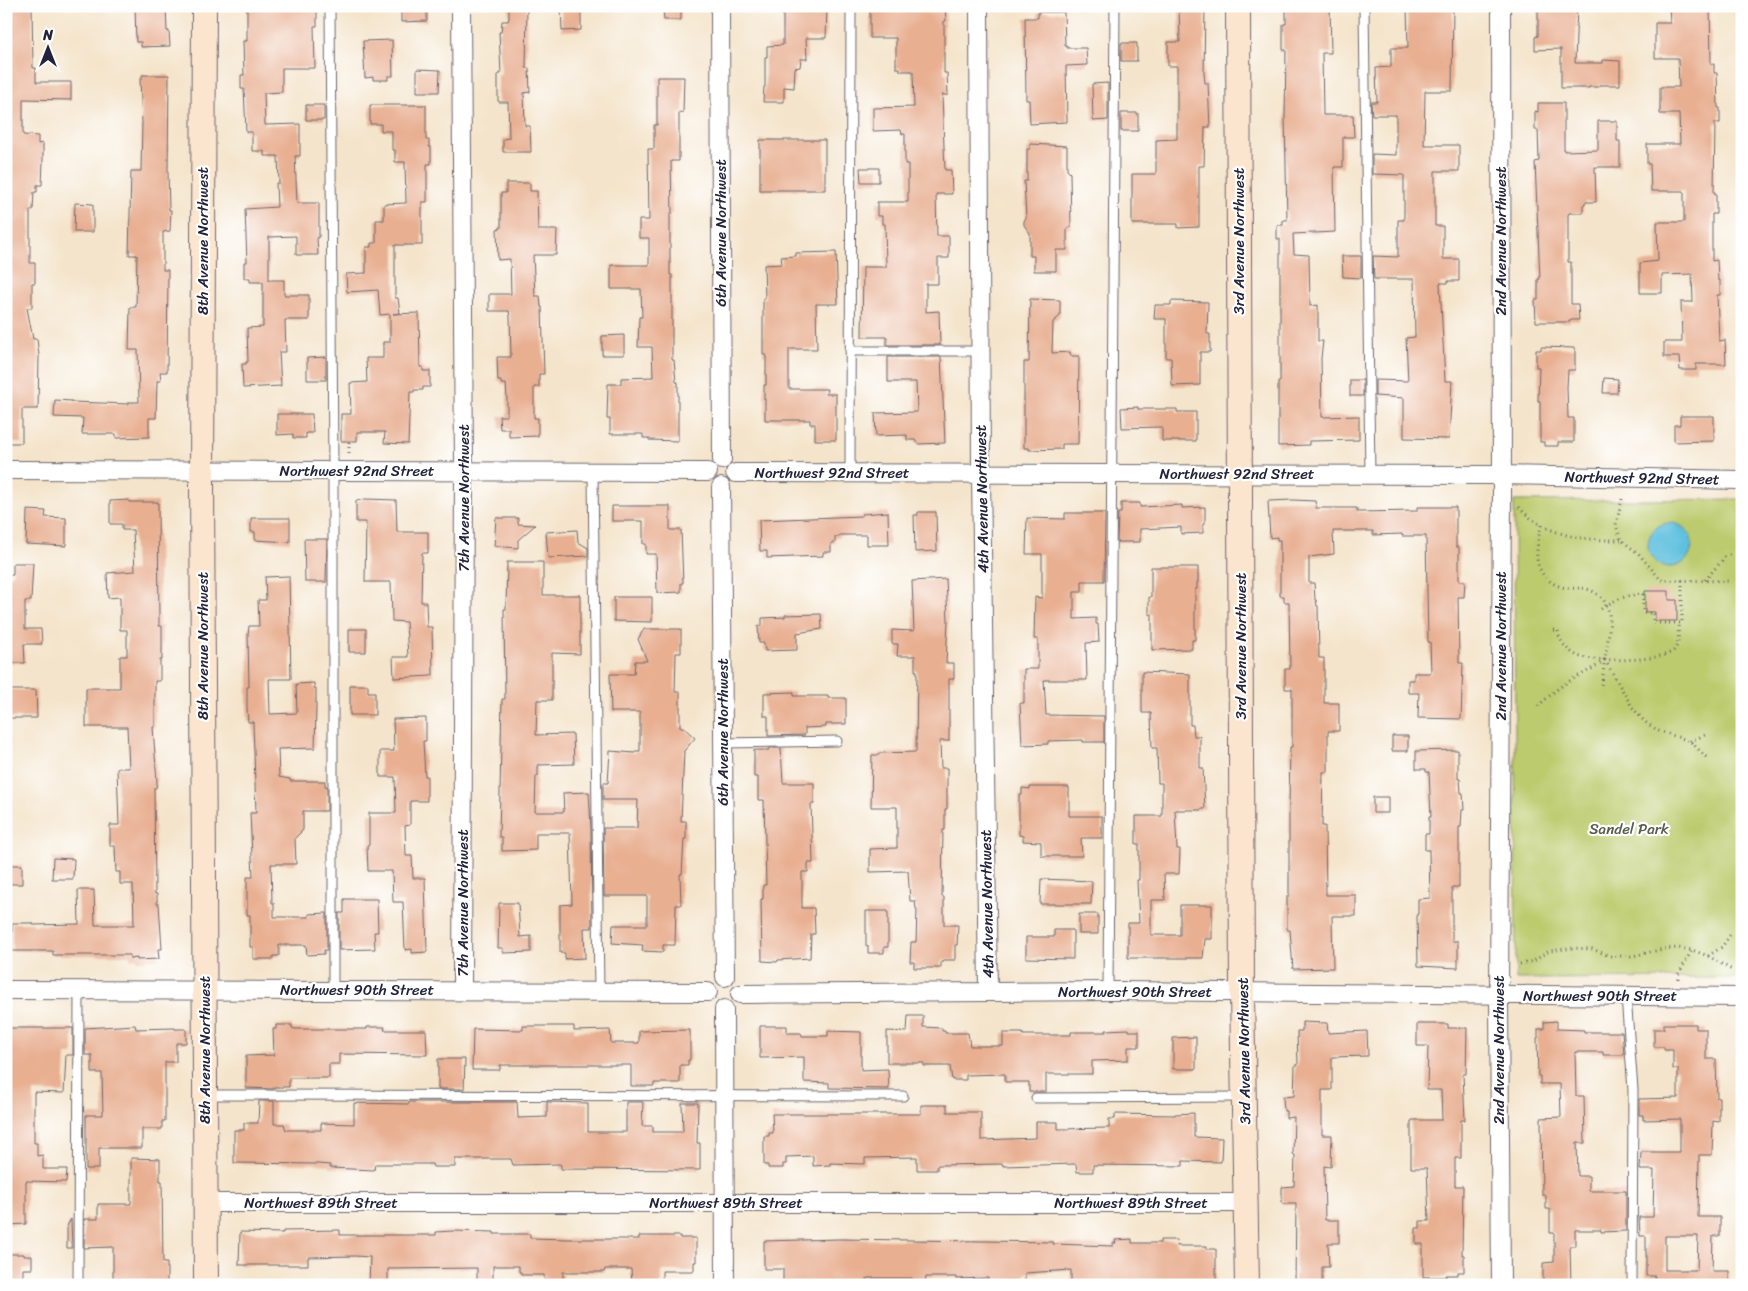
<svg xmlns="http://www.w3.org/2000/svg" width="1748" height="1291" font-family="Sriracha,sans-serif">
<rect width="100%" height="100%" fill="#fff"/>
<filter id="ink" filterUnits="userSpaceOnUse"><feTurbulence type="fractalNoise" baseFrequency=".02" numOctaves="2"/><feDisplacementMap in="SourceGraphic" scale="10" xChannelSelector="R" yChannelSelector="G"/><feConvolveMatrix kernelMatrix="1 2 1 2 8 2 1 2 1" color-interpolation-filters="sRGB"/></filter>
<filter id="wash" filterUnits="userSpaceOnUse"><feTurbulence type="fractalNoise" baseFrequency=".0096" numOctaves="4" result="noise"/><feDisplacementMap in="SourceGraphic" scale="20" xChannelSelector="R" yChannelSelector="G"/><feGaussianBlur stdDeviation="1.12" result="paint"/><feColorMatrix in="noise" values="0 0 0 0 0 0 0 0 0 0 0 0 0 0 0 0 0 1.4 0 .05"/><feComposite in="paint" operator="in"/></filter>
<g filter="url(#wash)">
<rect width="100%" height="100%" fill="#f4e4cb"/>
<path fill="#bccb6d" stroke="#6f7654" d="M1741,499l1,479 -226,1 -2,-478z"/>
<path fill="#61c1df" stroke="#42728d" d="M1648 545a22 22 0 1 1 44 0a22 22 0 1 1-44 0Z"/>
<g id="blocks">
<path fill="#e8af91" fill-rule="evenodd" d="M6,6h26l1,62h3v14h35v18l-48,-1v36l15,1v8l5,-1v18l-1,24h-5v7h-3l-1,18h-3v53h5v20h-3v25h-5l6,31h4l2,17 -1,53h-16v34h-16v-23h3v-38h-3z
M135,6h31l1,25h2l1,15 -29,1v-5h-5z
M247,6h70v20h-3l1,42h-33v24l-18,1 1,32 35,-1v32h-5l2,47h22v34h-2l1,18h-22v-19l-27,1v43h15v15h25v25h-24l1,32h-7l2,34 -38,2 -1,-24h4v-2h2l-1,-34 16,-1v-45h-13v-4h-6v-16h3l-2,-53 32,-2 -1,-24h3l-1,-27h-14v-5h-12v-19h-6l-2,-43h-3v-14h3l-1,-34h4z
M401,6h26v15l-26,1z
M509,6h18l-1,62h3l1,24 -6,1 1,33h5l1,26h-28v-13l6,-1 -1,-36h-9l-1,-1v-27h3l-2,-42h2l1,-11h6l1,-3z
M561,6h20v24l-19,1z
M663,6h18v14h-17z
M783,6h44l-1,32h-20l1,21h-6l-1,8 -5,1 -1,20 -10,-1v15h-21l1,-15h1v-30h2v-11l16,-1z
M877,6h68l1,15h-2v52h3l1,22h-6l2,52 1,23h6l1,24h-16l1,42h12v22h-11v26h-12v28l13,-1 1,34h-53v-8h-25l1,-70h23l-1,-43h-3v-8h-5v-14h31v-38h-3v-30h-3l-1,-4 -28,1v-23l41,-1 -1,-36h-13v-3h-4v-30h-26v-30h7z
M1179,6h26l-1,67 1,10h3l2,44h-5l-1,39h-5v61l-21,1v-4h-46v-50h24v-34l21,-1v-73h-9v-24h12z
M1286,6h44l1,47h-9l1,62h30l1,22h-11v30h-9l1,65 -42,2 1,20 15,1 1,51 8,-1v36h5l-2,17 1,59 37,-1v24l-50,1v4l-31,1v-64h2v-143h-3v-14h6v-5h4l-2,-104 1,-66h-3v-26h3z
M1407,6h46l-1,85h-27l-1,54h35v26h-24v55h8v33h16v22h-11v2h-8l5,98h7l-3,58 -45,-1v-40l-29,-2v-16l33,1 -2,-43 9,-1 -1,-58h-40l-1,-23 25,1v-37h6v-45l-32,-1v-20l24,1v-40h-24l-1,-13h6l-1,-34 15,-1v-19h17z
M1538,6h39l-2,57h28v-3l17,1v24h-21v2h-10v1h-28v-39l-26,1v-13l3,-1z
M1669,6h41l1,58h3v9h3l1,35h2v15h-5l-1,70h2v21h-4v47l5,-1 1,20h2v15h-3l2,46 6,-1 1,24h-30v6h-16l-1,-13h-15v-15h18l-1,-40h12l-1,-28 -30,1v18h-22v-30l18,-2 -1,-39h27v-31h-33l-1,-27h-3v-20h33l-1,-30h-19v-27h19l-1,-29h-23v-35h15z
M1038,12h26l1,34h2v2h19l1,17 -21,1 1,56 -37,2 -1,-24h-3l-1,-82h13z
M392,40l1,36h-5v4h-15v-3l-8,1 -2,-37z
M1121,43h16v18h-16z
M417,69l23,1 -1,22h-22z
M142,75h27l-1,97 1,38h2l-1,21 -7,1v38h5l-1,102h-7l1,9h-4l-1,37h-7v19l-33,1v-4h-34l1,-16 -29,-1 1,-17 17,1v1l57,2v-2h10l-1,-52h-9l1,-43h6l1,-52h-8l2,-84h10l1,-49 -2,-43h2z
M657,77h27l-1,36 -4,-1v49h-8l1,53h-2v61h2v85h2l2,22h2v59l-29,-1v-2h-6v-4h-33v-15h-3l1,-35h13v-6l32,-1 -1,-30h-14l1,-30h3l-1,-28h-30v-24h38v-27h-10v-18h10l-1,-71h6v-24h3z
M1108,83v37l-15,1 -1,-37z
M1538,103h26v48l34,-1v-29h19v20h3v26h-25l1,35h-11v2l-2,1v8h-14l-1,2v47h3v42h7l1,16h-9v2h-34l-1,-22h3v-21h2l-5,-117 4,-1 -1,-31h-3v-19l3,1z
M306,105h18v15h-18z
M370,105h56v35h3v7h2v17h-4v38h-5v43h-27v53h3l2,15 -7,1 26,-1 1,54h3v4h7v16h-7v3h-9v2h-4l-2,52 -24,-1 1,-11h-28v9h-16v-27h10l-1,-31 17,-1 -1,-24h17v-16h7v-28l-10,1 -2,-25 -31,2 -1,-18 20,-1v-26h5v-4h5v-23h8v-16l22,-1 -1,-41h-10v-12h-3v-19h-11v-7h-11z
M1121,113h17v18h-17z
M760,140h65v50h-65z
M1030,144l37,2v24l3,3 1,54 -4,2v21h-11v21h-22v-15h-4v-23l-6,-8v-4l2,-3 -2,-37h3v-32h3z
M860,168h19v14h-18z
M506,183h24v8h7l1,39h19l-1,25h-23l2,41h5l1,11h1l2,67h-5v13h-5v31h4v18l-29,1v-8h-9l-1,-13h8v-17l-1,-15h-5v-3h-3l-1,-24h14l-1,-40 -1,-6h-20v-17h22l-1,-35 -12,1 -1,-31 4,-1v-35h5z
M75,203l18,1v28h-19z
M836,252l2,52h-22l1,45h-28v40h38l-1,5h10v46h-21v-16h-5v-4h-45v-21h-1v-14h2v-30h-3v-57h2l-1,-33 18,-1 -1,-7 15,-1v-3z
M1342,256h19v22l-18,-1z
M1030,299l30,1v16l-7,6 -1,31 18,-1 1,4h8l-1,88h-16v5l-33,1v-2h-5v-86h5z
M1171,301l37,1 -1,32h3v18h-10v33l-28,1 -1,-28h-5v-39h-12l1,-14h16z
M624,335v20h-22v-19z
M1541,347l34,1v22h-7l-1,17 1,31h6v24h-16v4h-14v-4h-4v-41h-2l1,-34h-3v-17h5z
M326,357v23h-19v-22z
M888,357h53l4,86 -27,1 -3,-4h-8v-5l-31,1 -1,-23 42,-1 -1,-30h-28z
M1604,378l14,1 -1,14h-14z
M1350,380h13v16h-13z
M1138,407v2h39v3h19v29h-34v-14l-40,1 -1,-20z
M277,414h35l1,19h-7v5h-13v-4l-16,1z
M1680,416h34v25l-40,1v-17h6z
M365,499l31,1 1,32h31v21h-6l-1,49h5l1,25h5l1,48h-2v1l-37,2 -1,-21h15l-2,-35 -14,-1 -1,-39h-26l1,-60h-10v-21z
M129,500v2h29l1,124h3v34h-2v21h-5v46h-2l4,55 -1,6h-2l1,106h2v10h2l3,45h-4l1,10 -22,1v-2l-7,1v-4h-77v-4h-41v-28h21v2l46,-1 -1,-34h16l1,35h39l-1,-41h-13v-12h-4l-1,-26h-5v-21h9l-2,-57h12l-2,-41h-41v-39h34v-32h7v-26h-7v-33l-12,1 -1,-25 28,-2 -2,-41h-11v-6h-12v-23z
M1293,500l22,1 1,7h41v4l60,-1v-4h39v40h3v34h6l-1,16h-6l1,66h4l-2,56 -43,-1 1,-25h-11v-13h6v-7h17l-1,-31h-2l-2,-106h-24v-2l-29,1v-4h-40l1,23 -25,3v26h5l1,17h1l1,6h1l1,52h5v45h15v28h-11v41h-5l-1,54h3l1,69h30v21h-24l1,52 -40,1 -3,-39h-3v-34h2v-90l1,-59h2v-58h-7v-20h5l-1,-67h-5v-6h-4v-56h-3v-3l-7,1 -2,-37z
M1121,503h19v4l42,-2v3l23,-1v16l-2,1v9l-22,1v-7l-41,2v13h-23l1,-29h3z
M612,506h58v24h11l2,53h-2v9l-24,1 -1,-39h-10v-10h-3v-23h-31z
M27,510l19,1 -1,6 21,1v28l-40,-2z
M888,512l1,33h-22v-10h-28v2h-4v6h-4v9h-8v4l-56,2v-7h-7l-1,-31 103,-4v-2z
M918,512h18l1,39 -22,1 -1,-37h4z
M1065,513h40l-1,68h-22v11h-8v27l22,-1v6h2l1,18 -13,1 1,37h-43l2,35 58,1v26h-21v-2l-35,1v3l-26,1 -2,-42h4v-34h14v-30h-4l1,-42 7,1v-44h-16l1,-36 38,1z
M251,518h39v24l-35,-2v-8h-4z
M496,518h22v6l17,1 -17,15v8l-24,-2z
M577,530l1,12 10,6v8l-40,2 -2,-26z
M304,539h23l-1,43h-21z
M507,562h36v33h37v59l-28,-1v47h-15l-1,35 37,-1 1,30 -36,1v11h-2l-1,36h29l-1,-19 26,-1 2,36 1,100h-8l1,30 -20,1v-6h-5v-48l12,-1 -2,-71h-34v17l-34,1v-14h-3l3,-138h3l-1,-90h2z
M13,563h20l-2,38h-6v28h16l1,15h-18l1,19h-19v-88h7z
M1151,567h47v15h-1v7h-2v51h-3v9l-40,1v-36h-3v-17h2z
M289,576l2,103h-22l1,35 27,-1 -1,-29 18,-1v5h2v19l-1,41 -37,1 1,28 11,2v2h35v5h2v25h-24v19l-8,8 1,26h-25l1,39h2v14h35v-3l18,-1v37h-3v4l-17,1 -1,-10h-27v11h-6v3h-20v-12h-3v-32h-3v-38h6l-3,-64h6l-3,-91h-5l-1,-15v-20h2l-1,-52 1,-9h10l-1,-26h8l-1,-23z
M946,579l2,42 -2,42h8v16h-5v62h-9l1,27h6v41h-2v21h-2l-1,67h2v28h14l-1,20h-2v15h-11v2h-3v6h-27v-6h-4l1,-20h5l1,-33h-1l-1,-8h-5l-2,-30 -38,1v-23l27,-1v-41h-26l1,-52h7v-2l37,-1 1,-81h-2v-15h-18l1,-12h-6v-14l22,1 -2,-50z
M1645,591h24v9h8v21h-22v-9h-10z
M614,597h38v25l-38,-1z
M821,614l1,15 -25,4v17l-32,1 -1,-8h-5l-1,-17h4v-8l23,-1v-2z
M349,629h17v23h-17z
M644,629h37v24h-5l-1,39h5v35h3l12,11 -11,13 -3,70h5v18h-2l-2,35h-2l1,31h-5l-1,40h-12v7l-21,-1 1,-6 -31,-2 1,-18h34v-29h-43l-1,-68h34l1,-28h-35v-17h5l2,-32 25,2v-2h5v-39h-29l-1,-38h24l1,-13h12l-9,-22z
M1142,672l48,2v51h3l1,11h6v32h3l2,41h-4v1h-26l2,39h3l-1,25h-15l1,26h-14v35h29v-30h32v34h-7l-2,19h-75v-35h11l-2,-43h2v-36h-3v-28h26v-33h-4l-1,-35h-5l-1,-35h-9z
M350,685h18v7h7v23h-25z
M6,690h30l1,28h-31z
M794,692v4h34v2h18v26h-20v3l-21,1v7l-37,1v-20h-4v-23z
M426,718v23h-3l2,35h2v25h-17v24l-5,1 1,30h6l1,22h12l2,74 -15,1v-4l-7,1 -2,-48h-10l-1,-31h-24l-1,-26h2v-32h27l-1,-36h-15v-26h14l-1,-32z
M1392,736h16v15h-16z
M768,748h13l2,35h31v21h-3l2,59h-5v9h-6v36h12l1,26h-4l-1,24 -32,2 -1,2 -15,-1 -1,-62h2v-14h3l-2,-85h-6v-23h-4v-27h15z
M1458,750v29h2l1,14h2l1,17h-2l-1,17h-2v60h-7v54h6v27l-40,-2 -1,-52h1v-15l12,-1 -1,-48h-4v-16h4v-17h2l-2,-45h-3v-3h-10v-18z
M1030,787h39v29h33v22h-21l1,18h-41v-14l-18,-1v-5l-4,-1v-40h3v-7l8,1z
M1373,797h15v16h-15z
M53,858l21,1 -1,20h-21z
M6,865h16v19h-16z
M1041,879l51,2 -1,23h-51z
M344,899h33l1,33h-4l1,17 -36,1v-37h5z
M499,903h19l2,34 11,-1v16l-28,1v-5h-5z
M866,911h22v36h-4v6h-16v-7h-2z
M1079,914h19v20h-19z
M1054,930h19v29l-47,-1v-21h28z
M908,1016h15v11l19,1v3h3v2h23l2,13h33v-13h20v2h48v-3h35v-2l23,-1v2h10v16h-11v13l-36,1v13h-46v18h-17v-10h-24v-8l-39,1v5h-14l-2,-14h-26v-3h-37v-32l20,1z
M1557,1021v8l27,1v2h38l2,23h-21v-3h-28l1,44h8l1,47h-8l1,33h11v15h37v40l-25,1v-2h-26v16h-5l1,38h-28v-21l11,-1v-29h-4v-24h-4v-14h-4l-1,-77 20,-1 -1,-33h-20v-8h-2l-1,-38h1v-9h6v-7z
M1302,1022l25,1 1,10 39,-2 1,25 -36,1v33h-10v45h10l-1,32 -7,-1 1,54h14v23h-11l1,24h-7v16l-27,1 1,-80h-14v-17l12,-1 1,-31 -2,-1 1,-37 -8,1v-7h-2l-1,-14 11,-1 1,-31h3l-1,-34h5z
M1417,1024h31v4h19l-1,46h-3l2,46h-4v38h-6v28h8l-1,69h2v17h-6v3h-12l1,2h-24v-33h-7v-16h4v-7h9l-2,-53h-16v-46l1,-2h30l-1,-30h-14l1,-44h-11z
M1664,1024h32v5h10v30h10l1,39h2v24l-6,-1 -1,34h-13l-1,62h22v19h-7l-1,35h17v14h-74v-9h-9v-40h-6l-1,-19h14l1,-47h-14l1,-18h39v-33l-37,1v-5h-4v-16l39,-1v-29h-5v-19h-9v-3h-10v-18h10zM1665,1236h33l-1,34h-32z
M135,1025l1,4 39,-1v1h11v14h-10v19h-11v59h-3v8h-20v19h-43v21h-13v-54h17l-1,-42h-10v-18h-7v-27z
M276,1025h16v3l3,1h72v-2h18l-1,3h42l1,25 -88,-1v10h-10v14h-40v9h-15v2l-28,-1v-32l28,-1 -1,-26h3z
M523,1026h51v5l36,-1 1,13h28v-12l51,-1v30h-2v5h-8v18h-26v3h-23v-21h-131v5h-28l1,-41 50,1z
M760,1026h27v7h14l1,3h26v-5l33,1v38l27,-1 1,20 -60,-1v-5l-25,-1v-25l-44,1z
M6,1028h67v27h-7l-2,38 -30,-1v51h3v13l6,-1v14h24l-1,13 -40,-1v43l-20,1z
M1196,1037v32h-23v-31z
M438,1059h27l-1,30h-26z
M259,1101h15v23h10l2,6h35v-7l33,1v-21l55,1v-2h108l1,16 29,-1v-15l41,1v29h38v-30h17l-1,24h11v6h30l-1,-29h16l-1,40h3v27l-139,-1v-4l-2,-1 -46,1 -2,-6h-56v8h-22l-1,-3h-57l-1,6 -44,-2v-3l-12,-1 -84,-1v-33h10v-7h14z
M921,1105h26v7h34v28l55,-2v-16h22v7l51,-1v-9h6v-5l60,1v-1l19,-1v24l28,1 -1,24 -38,-1v5l-90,-1v7h-16l-1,-8 -73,2v-2l-64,1 -2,1v4h-20v-13l-52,1v6l-35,-1v2l-17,1v-10l-27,1v7h-3v4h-15v-3h-4v-29h5v-3h4l-1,-19h149z
M131,1158l29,1v22h2l1,82h4v22h-47v-6h-7v-32l-29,1v-29h14v-15h33z
M71,1219l1,29h-5v-22z
M340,1230v5h96v-3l16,-1 42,1v2h36v4l38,1h71v-3h41v2h16v24h-2v9h-32v14h-30l-1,-16h-26l-1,3h-41v13h-18l-1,-10h-23v-3h-2v-6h-26v15h-16v-13l-89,1v16h-19l1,-28 -15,-1 -47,1v8h-69l1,-33 43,1v-2z
M839,1239l214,3v2l60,2v-3h3l-1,-3 17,-1v4h28v-3h16l1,6h30v3h9v33h-40v3h-105v-15l-46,3v9l-20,-1v4h-17v-7l-32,1v-2h-30l-1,8h-13v-7h-45l1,7h-85v-16h-19v-28z
M6,1254h18v2h8v13h-9v16h-17z"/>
</g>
</g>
<g filter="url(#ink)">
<use href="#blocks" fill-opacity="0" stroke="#6c666d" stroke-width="1"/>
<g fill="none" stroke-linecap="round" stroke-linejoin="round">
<g stroke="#6c666d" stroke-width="11">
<path id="lane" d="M330,6l3,465v519
M1364,6l6,469
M850,351h131
M593,472l6,521
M850,473l1,-467
M723,743l114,-2
M1108,991l7,-985
M1626,996l7,94 -1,195
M205,1095l698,1
M1036,1098l207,-1
M78,1285l1,-295"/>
</g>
<g stroke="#6c666d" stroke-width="20">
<path id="street" d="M461,6l3,465 -2,520
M720,6l2,454
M979,6l2,467 7,518
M1501,6l1,486 -3,504 2,289
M6,470l702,2
M735,473l767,2 237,5
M721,487l4,490
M6,990l702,2
M740,994l376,-3 624,6
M724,1009l1,276
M206,1203h1041"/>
</g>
<g stroke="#6c666d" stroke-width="26">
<path id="secondary" d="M204,6l-2,475 4,804
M1238,6l4,987 5,292"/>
</g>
<path stroke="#6c666d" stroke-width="3" stroke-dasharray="1 4" stroke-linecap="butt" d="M349,442v14
M1622,499l-6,26 5,15 17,13 23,27 69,1
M1519,507c25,29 66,34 102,33
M1541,525c-2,13 -7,29 -2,42 5,12 16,20 29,21 7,1 13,-1 19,1 33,11 21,44 18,69 -2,9 -1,18 -4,27
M1705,580l20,-23 6,-3
M1643,594v19h10v10h29v-43
M1601,609c12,-9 28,-15 43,-15
M1554,630h4c1,11 9,21 20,26 14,6 89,6 97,-7 5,-7 3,-18 3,-26
M1605,660l27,47 13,15 14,9 31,10 17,17
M1538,706c11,-10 22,-20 35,-27 11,-6 22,-11 31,-19
M1690,741l15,-6
M1708,956l14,-9 8,-12
M1520,964l14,-3 15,-10 24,-3 19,1 18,7h23l30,-7 15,-1 14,2 16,6 24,14
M1678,979v-4l14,-25"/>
<use href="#lane" stroke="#fff" stroke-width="9"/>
<use href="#street" stroke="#fff" stroke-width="18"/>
<use href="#secondary" stroke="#fce5cf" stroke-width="24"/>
</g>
</g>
<g text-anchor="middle" stroke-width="4.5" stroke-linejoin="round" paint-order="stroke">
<g font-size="15" fill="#22223b" stroke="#fff">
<text transform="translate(721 233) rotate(-90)" y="5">6th Avenue Northwest</text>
<text transform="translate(203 241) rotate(-90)" y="5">8th Avenue Northwest</text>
<text transform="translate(1239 241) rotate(-90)" y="5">3rd Avenue Northwest</text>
<text transform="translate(1501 241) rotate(-90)" y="5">2nd Avenue Northwest</text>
<text x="357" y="476">Northwest 92nd Street</text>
<text x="832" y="478">Northwest 92nd Street</text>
<text x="1237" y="479">Northwest 92nd Street</text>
<text transform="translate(1642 478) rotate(1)" y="5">Northwest 92nd Street</text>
<text transform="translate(464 498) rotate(-90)" y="5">7th Avenue Northwest</text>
<text transform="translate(982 499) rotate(-91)" y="5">4th Avenue Northwest</text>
<text transform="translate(203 646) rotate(-90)" y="5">8th Avenue Northwest</text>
<text transform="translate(1241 646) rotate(-90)" y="5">3rd Avenue Northwest</text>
<text transform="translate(1501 646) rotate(-90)" y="5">2nd Avenue Northwest</text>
<text transform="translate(723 732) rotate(-90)" y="5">6th Avenue Northwest</text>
<text transform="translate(463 903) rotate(-90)" y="5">7th Avenue Northwest</text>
<text transform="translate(987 904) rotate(-91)" y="5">4th Avenue Northwest</text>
<text x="357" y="995">Northwest 90th Street</text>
<text x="1135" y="997">Northwest 90th Street</text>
<text x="1600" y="1001">Northwest 90th Street</text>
<text transform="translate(205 1050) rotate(-90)" y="5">8th Avenue Northwest</text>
<text transform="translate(1499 1050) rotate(-90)" y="5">2nd Avenue Northwest</text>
<text transform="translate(1244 1051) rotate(-91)" y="5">3rd Avenue Northwest</text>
<text x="321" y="1208">Northwest 89th Street</text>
<text x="726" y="1208">Northwest 89th Street</text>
<text x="1131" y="1208">Northwest 89th Street</text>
</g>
<g font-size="15" fill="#585d4c" stroke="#fff">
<text x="1629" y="834">Sandel Park</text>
</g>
</g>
<rect width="1748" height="1291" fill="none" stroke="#fff" stroke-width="25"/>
<g transform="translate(48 48)" stroke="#ffffff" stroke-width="4" paint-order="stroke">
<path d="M0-4L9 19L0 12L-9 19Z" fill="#22223b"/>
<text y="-8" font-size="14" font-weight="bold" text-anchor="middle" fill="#22223b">N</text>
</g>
</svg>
